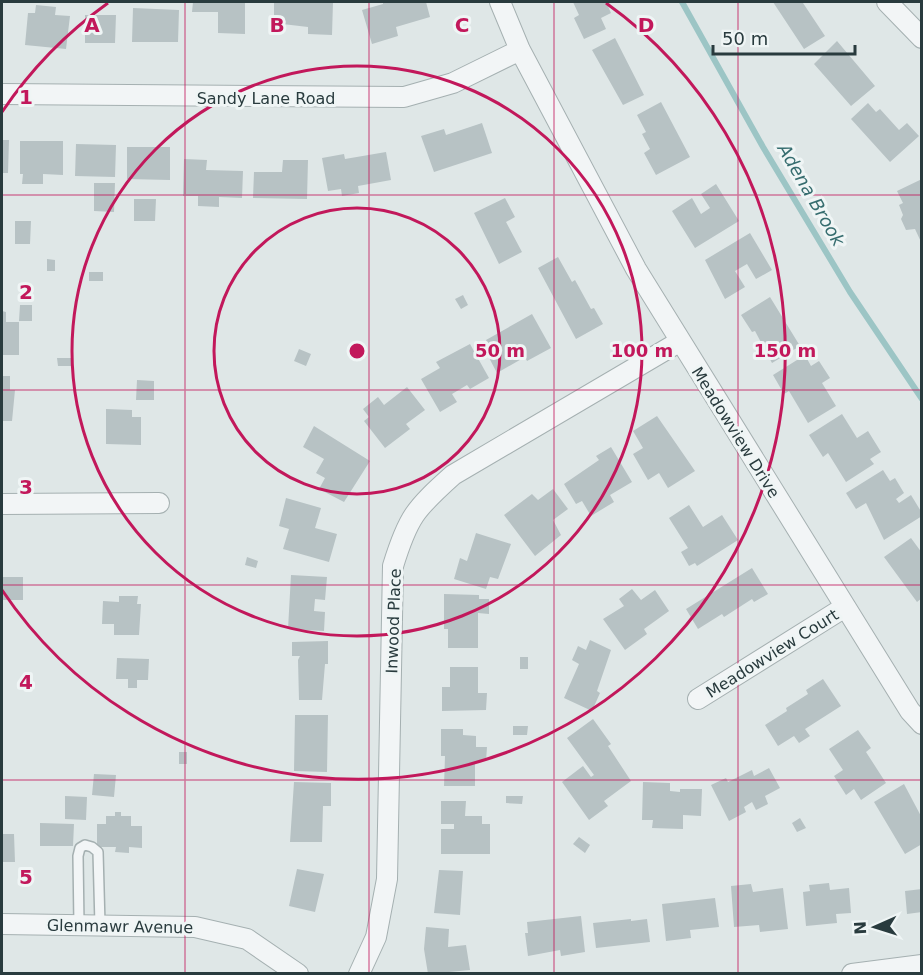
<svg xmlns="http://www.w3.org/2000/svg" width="923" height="975" font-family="'DejaVu Sans',sans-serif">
<rect width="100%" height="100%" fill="#dfe7e7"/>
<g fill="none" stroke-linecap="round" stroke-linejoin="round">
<path stroke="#9cc5c5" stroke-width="6" d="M682,2l81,145 87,145 72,107"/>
</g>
<path fill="#b7c2c4" d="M193,2h52v32l-27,-1v-21h-26z
M274,2h59l-1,33 -24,-1v-7l-34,-4z
M383,2h43l4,15 -34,10 2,9 -26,8 -10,-34 21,-6z
M573,2h33l5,11 -10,5 5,11 -22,10 -10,-21 5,-3z
M773,2h32l-2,1 22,33 -21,13z
M36,5l20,2 -1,8 15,1 -4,33 -41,-4 3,-32h7z
M133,8l46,2 -1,32h-46z
M85,15h31l-1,28h-30z
M615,38l29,57 -21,10 -31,-55z
M837,41l38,45 -24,20 -37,-42z
M661,102l29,55 -34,18 -12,-22 6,-4 -8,-15 4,-2 -9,-17z
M868,103l8,9 4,-3 19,21 8,-7 12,13 -29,26 -39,-43z
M482,123l10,30 -58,19 -13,-36 23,-7 2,6z
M2,140h7l-1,33h-6z
M20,141h43v34l-20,-1v10h-21l1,-10h-3z
M76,144l40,1 -1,32 -40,-1z
M127,147h43v33l-43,-1z
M386,152l5,28 -33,6 1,7 -17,3 -1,-7 -13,2 -6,-33 22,-4 1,5z
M184,159l23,1 -1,10 37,1 -1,27 -23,-1v10l-21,-1v-10h-15z
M283,160h25l-1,39 -54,-1 1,-26h28z
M922,179v65l-7,-15 -9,1 -5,-11 2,-4 -4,-10 4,-2 -6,-12z
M94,183h21l-1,29 -20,-1z
M716,184l23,37 -44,27 -23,-37 20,-13 9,16 9,-6 -9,-14z
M505,198l10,19 -9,5 16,30 -23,12 -25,-51z
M134,199h22l-1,22h-21z
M15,221h16l-1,23h-15z
M750,233l22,37 -16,9 -9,-15 -12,7 10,16 -20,12 -20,-39z
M558,257l14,25 3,-2 16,29 3,-1 9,16 -27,15 -38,-71z
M47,259l8,1v11h-8z
M89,272h14v9h-14z
M463,295l5,10 -7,4 -6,-10z
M770,297l30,49 -28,17 -17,-32 -3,1 -11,-17z
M20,305h12v16h-13z
M2,311l4,1v10h13v33h-17z
M532,314l19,34 -24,13 -2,-4 -28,16 -12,-23 5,-2 -4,-8z
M470,344l19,34 -19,11 -3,-4 -15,9 5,8 -17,10 -19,-33 19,-11 -4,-6z
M299,349l12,5 -5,12 -12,-5z
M805,355l6,11 8,-5 11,17 -8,5 14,23 -28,17 -19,-32 -5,3 -11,-19z
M57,358h14v8h-13z
M2,376h8v14h5l-3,31h-10z
M137,380l17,1v19h-18z
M407,387l18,23 -19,14 4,5 -25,19 -21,-27 5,-4 -6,-8 15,-12 6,8z
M106,409l26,1v7h9v28l-35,-1z
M842,414l15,24 11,-7 13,21 -11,7 4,5 -28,18 -18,-29 -5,4 -14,-22z
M657,416l38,55 -27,17 -9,-15 -11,7 -15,-26 10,-6 -10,-17z
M314,426l56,35 -26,41 -25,-13 6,-11 -9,-5 8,-14 -21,-12z
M611,447l21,35 -22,13 4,7 -23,14 -9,-15 -6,3 -12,-20 35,-24 -3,-4z
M883,470l7,11 5,-3 9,15 -8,6 3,4 12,-8 11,18v3l-38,24 -18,-37 -10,6 -10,-16z
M553,489l15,20 -15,11 8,15 -26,21 -31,-41 28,-21 6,6z
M286,498l35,10 -6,20 22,6 -8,28 -46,-13 6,-20 -10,-3z
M689,505l14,22 19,-12 16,25 -41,26 -2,-3 -6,3 -8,-14 7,-4 -19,-30z
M476,533l35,11 -13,35 -8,-2 -4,12 -32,-10 6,-21 7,3z
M911,538l11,15v45l-5,4 -33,-45z
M247,557l11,4 -2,7 -11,-3z
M752,568l16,26 -14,8 -2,-3 -28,18 -2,-3 -24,15 -12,-20z
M291,575l36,2 -2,23 -10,-1 -1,12 11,1 -1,19 -36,-2z
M2,577h21v23h-21z
M632,589l9,11 14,-10 14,21 -25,18 3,5 -22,16 -22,-31 21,-13 -5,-7z
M444,594l35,1v4h10v15l-11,-1v35h-30v-19h-4z
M119,596h19l-1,8h4l-2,31h-25v-11h-12l1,-23 16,1z
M590,640l21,10 -14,41 3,2 -8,18 -28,-13 15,-34 -7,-4 6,-14 8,4z
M328,641v23h-3l-3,36h-23l-1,-40 2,-4h-8v-14z
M520,657h8v12h-8z
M117,658l32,1 -1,21h-11v8h-9v-9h-12z
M450,667h28v26h9l-1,17 -44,1v-24h8z
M823,679l18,27 -36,23 5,7 -11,7 -5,-7 -16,10 -13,-21 22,-14 -1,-3 22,-14 -2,-4z
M295,715h33l-1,57 -33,-1z
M593,719l18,25 -3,2 23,35 -27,20 4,5 -19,14 -27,-38 21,-16 8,11 3,-2 -27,-37z
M513,726h15l-1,9h-14z
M441,729h22v6l13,1v11h11l-1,14h-11v25h-31l1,-30h-4z
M858,730l13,18 -5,4 20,31 -25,17 -7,-11 -8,6 -12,-19 9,-6 -14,-21z
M179,752h8v12h-8z
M769,768l11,20 -15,8 3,8 -12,6 -4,-8 -8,5 2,5 -17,9 -18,-36 15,-7 2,4 24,-12 2,6z
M94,774l22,1 -2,22 -22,-2z
M294,782l37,1v23h-8l-1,36h-32z
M643,782l27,1v8l10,1v-3h22l-1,27 -18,-1v14l-31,-1 1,-8h-11z
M904,784l18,34v26l-17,10 -31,-52z
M65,796l22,1 -1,23 -21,-1z
M506,796h17l-1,8 -16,-1z
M441,801h25l-1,15h17v8h8v30h-49v-25h13v-5h-13z
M115,812h6v4h10v10h11v22l-13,-1v6l-14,-1 1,-5h-19v-23h9v-8h9z
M800,818l6,10 -9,4 -5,-9z
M40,823l34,1 -1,22h-33z
M2,834h12l1,28h-13z
M579,837l11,8 -5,8 -12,-9z
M297,869l27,5 -9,38 -26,-6z
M439,870l24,1 -3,44 -26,-2z
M829,883l1,7 19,-2 2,25 -15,1 1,9 -31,3 -3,-34 7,-1 -1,-6z
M751,884l2,8 30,-4 5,41 -28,3 -1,-7 -25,2 -3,-41z
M922,889v23l-15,2 -2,-23z
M715,898l4,29 -29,3 1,8 -25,3 -4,-37z
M581,916l4,36 -24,4 -1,-6 -32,6 -3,-23h3l-1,-11z
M631,919v2l16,-2 3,23 -54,6 -3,-25z
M426,927l23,2 -1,18 18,-2 4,25 -42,4 -4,-25z"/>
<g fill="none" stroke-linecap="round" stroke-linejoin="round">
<g stroke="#a5b0b1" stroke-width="12">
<path id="lane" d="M79,925l-1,-69 2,-8 5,-3 7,2 6,5 2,73"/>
</g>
<g stroke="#a5b0b1" stroke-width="22">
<path id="street" d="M500,2l20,48 116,219 274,442 12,13
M887,2l35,36
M2,94l402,3 49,-14 67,-33
M2,504l157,-1
M698,699l147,-92
M2,924l193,3 52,12 51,35
M359,974l17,-37 11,-58 6,-313c15,-49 22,-57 60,-91l226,-133
M852,974l70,-9"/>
</g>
<use href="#lane" stroke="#f2f5f6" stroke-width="9"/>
<use href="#street" stroke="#f2f5f6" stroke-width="20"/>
</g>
<path fill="none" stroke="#c2185b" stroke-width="1.5" stroke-opacity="0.55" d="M185,2v972M369,2v972M554,2v972M738,2v972M2,195h920M2,390h920M2,585h920M2,780h920"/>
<g fill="none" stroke="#c2185b" stroke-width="3">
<circle cx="357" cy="351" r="143"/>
<circle cx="357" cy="351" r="285"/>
<path d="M2 112A428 428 0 0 1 108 3M606 3A428 428 0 1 1 2 590"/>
</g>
<g text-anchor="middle" stroke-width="6" stroke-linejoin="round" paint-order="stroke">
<g font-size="16" fill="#293b3e" stroke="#eff5f5">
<text x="266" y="104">Sandy Lane Road</text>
<text transform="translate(736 432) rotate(58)" y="6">Meadowview Drive</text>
<text transform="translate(393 621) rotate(-88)" y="6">Inwood Place</text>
<text transform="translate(772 653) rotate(-32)" y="6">Meadowview Court</text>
<text transform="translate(120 926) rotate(1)" y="6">Glenmawr Avenue</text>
</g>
<g font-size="18" font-style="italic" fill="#366d6f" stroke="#eff5f5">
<text transform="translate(811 195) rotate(60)" y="6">Adena Brook</text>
</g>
</g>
<g font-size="20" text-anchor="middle" font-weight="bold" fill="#c2185b" stroke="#eff5f5" stroke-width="6" stroke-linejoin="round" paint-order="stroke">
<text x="92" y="32">A</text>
<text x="277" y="32">B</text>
<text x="462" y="32">C</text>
<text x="646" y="32">D</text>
<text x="26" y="104">1</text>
<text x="26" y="299">2</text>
<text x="26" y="494">3</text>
<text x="26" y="689">4</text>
<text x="26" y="884">5</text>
</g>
<circle cx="357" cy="351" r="9" fill="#c2185b" stroke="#eff5f5" stroke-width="3"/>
<g font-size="18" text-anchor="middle" font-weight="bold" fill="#c2185b" stroke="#eff5f5" stroke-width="6" stroke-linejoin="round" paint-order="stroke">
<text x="500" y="357">50 m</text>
<text x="642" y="357">100 m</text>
<text x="785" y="357">150 m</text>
</g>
<rect width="923" height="975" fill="none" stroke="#293b3e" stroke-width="6"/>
<g transform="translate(875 927) rotate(267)" stroke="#eff5f5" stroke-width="4.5" paint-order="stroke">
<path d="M0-4.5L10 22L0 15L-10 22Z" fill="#293b3e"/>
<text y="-9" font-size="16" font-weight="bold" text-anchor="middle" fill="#293b3e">N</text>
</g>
<path d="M713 45v9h142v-9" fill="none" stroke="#293b3e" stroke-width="3"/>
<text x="722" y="45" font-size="18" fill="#293b3e" stroke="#eff5f5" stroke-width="4.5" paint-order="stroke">50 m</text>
</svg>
